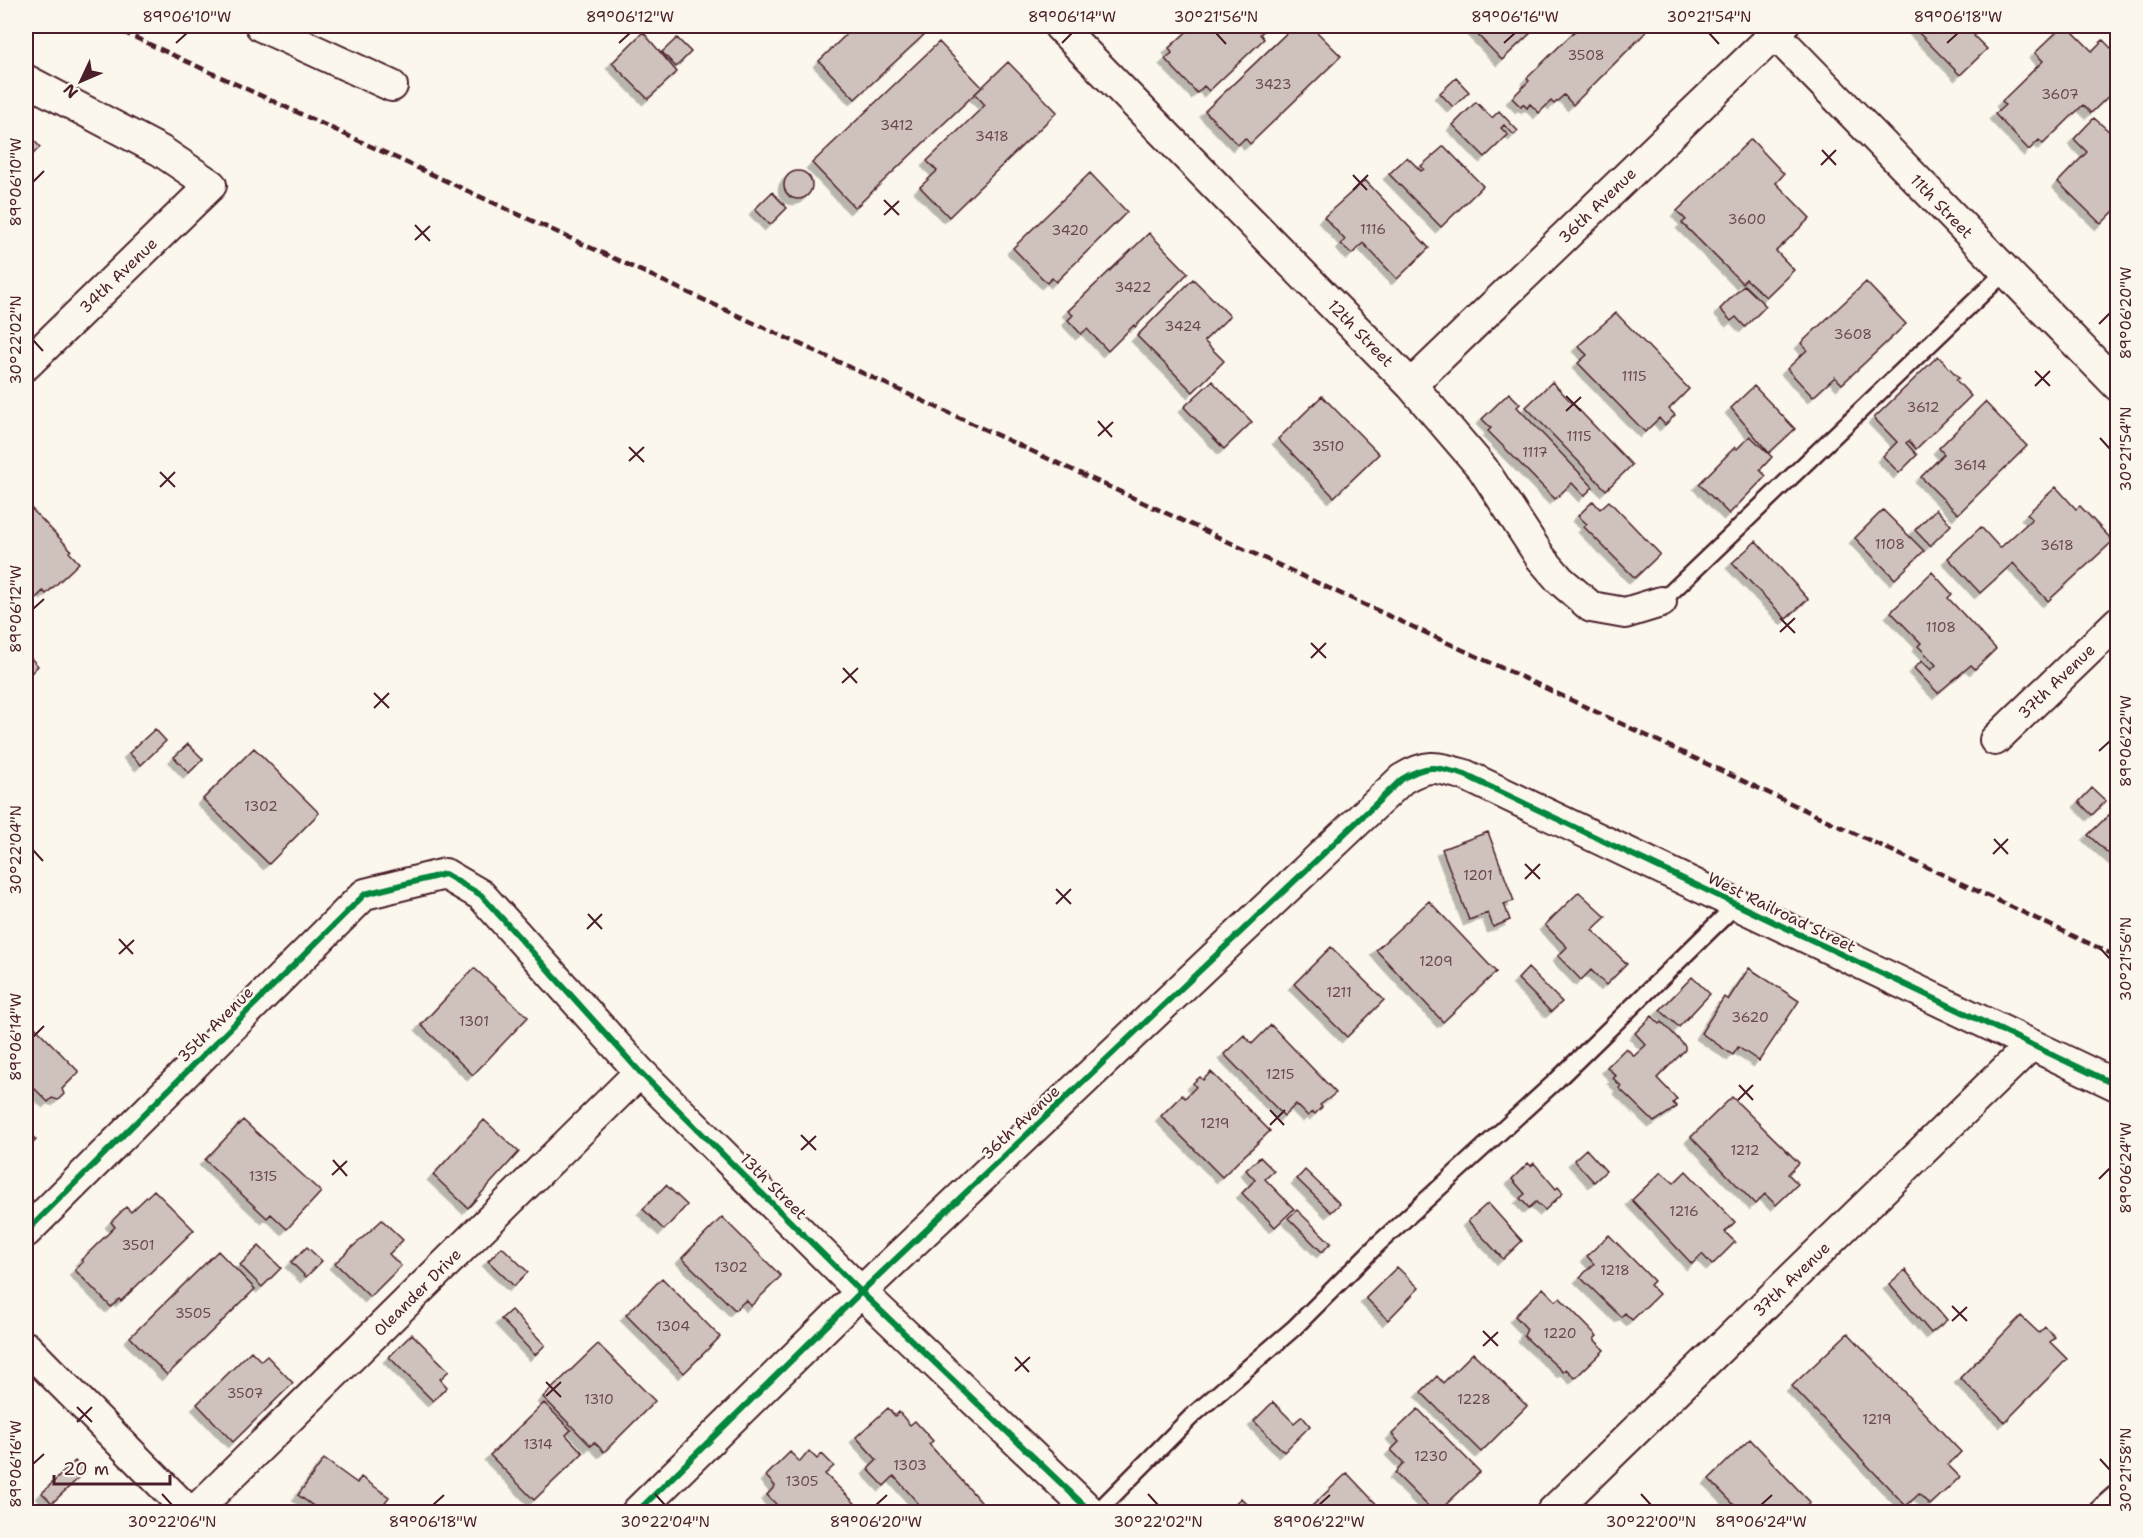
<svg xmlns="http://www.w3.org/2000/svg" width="2143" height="1538" font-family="'Shantell Sans',sans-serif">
<defs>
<filter id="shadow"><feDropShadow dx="-5.5" dy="5.5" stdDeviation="0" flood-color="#0004"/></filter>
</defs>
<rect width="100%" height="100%" fill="#fbf7ec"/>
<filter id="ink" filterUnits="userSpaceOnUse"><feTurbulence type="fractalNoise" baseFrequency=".0167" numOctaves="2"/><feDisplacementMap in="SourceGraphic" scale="12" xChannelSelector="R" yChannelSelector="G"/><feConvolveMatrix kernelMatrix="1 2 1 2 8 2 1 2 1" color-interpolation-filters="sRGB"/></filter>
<g filter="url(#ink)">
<path fill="#cfc2bc" stroke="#4a1f2b" stroke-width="1.5" filter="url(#shadow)" d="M855,26h64l7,7 -71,66 -36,-38z
M1193,26h76l-9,8 4,5 -55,52 -5,-5 -7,7 -32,-34 7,-6 -3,-5z
M1294,26h17l30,30 -91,88 -5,-6 -7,7 -33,-34z
M1469,26h69l-36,34z
M1580,26h65l-3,3 4,3 -73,73 -9,-10 -10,9 -3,-3 -12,12 -9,-9 -3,4 -4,-4 -2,3 -9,-9 17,-17 -2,-3z
M1912,26h72l-10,10 13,13 -27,26z
M2063,26h4l25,25 11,-11 15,15v32l-27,26 -8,-8 -40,39 -4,-4 -10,10 -34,-36 10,-9 -3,-4 41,-40 -8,-8z
M643,32l34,40 -29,27 -36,-36z
M677,38l14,14 -15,15 -14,-15z
M939,42l43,45 -127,121 -43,-45z
M1008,62l49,50 -108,105 -29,-30 17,-16 -10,-10 58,-56 -10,-11z
M1456,78l13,14 -16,15 -13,-14z
M1476,102l16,16 7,-7 19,20 -4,4 -10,-10 -3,3 7,7 -23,22 -32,-32z
M2094,118l17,15 7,-7v81l-17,17 -43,-42 29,-30 -13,-13z
M26,132l14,15 -14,14z
M1751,139l33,35 -8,9 34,35 -34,33 18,19 -28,27 -20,-18 -4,4 -60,-60 4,-3 -9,-9z
M1444,146l39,40 -42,41 -52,-53 18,-17 14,14 3,-2 -3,-3z
M784 185a14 14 0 1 1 28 0a14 14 0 1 1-28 0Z
M1090,173l37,39 -71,70 -4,-4 -5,5 -34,-35z
M1365,180l64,68 -32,31 -34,-36 -11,11 -11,-10 4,-4 -21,-23z
M772,192l15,16 -17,17 -15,-16z
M1149,233l39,40 -53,54 -1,-2 -26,26 -21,-22 -6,5 -13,-14 5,-5 -5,-4z
M1193,279l37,37 -26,25 20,20 -31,31 -56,-56z
M1866,282l40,42 -64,60 -7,-7 -22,20 -26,-28 20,-19 -6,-7z
M1744,285l22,21 -21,21 -9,-10 -5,4 -11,-12z
M1616,313l73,76 -20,20 6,6 -10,10 -6,-7 -14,14 -67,-69 9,-8 -9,-9z
M1938,356l21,22 -3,2 15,16 -55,53 -7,-8 -3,2 11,12 -18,18 -16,-17 14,-14 -23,-24z
M1212,381l40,41 -28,27 -40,-42z
M1552,382l80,83 -26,25 -80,-83z
M1754,386l41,43 -26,24 -38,-45z
M1509,393l11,11 -3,3 76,80 -9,9 -12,-13 -17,16 -67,-68 3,-3 -9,-9z
M1322,396l57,58 -45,43 -56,-58z
M1985,402l42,44 -69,68 -37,-37 23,-23 -5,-6z
M1750,436l22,21 -12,13 6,6 -37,38 -30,-30 36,-37 2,2z
M2056,487l20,22 4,-3 33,35 -65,60 -35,-38 -33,30 -32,-35 33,-31 19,21 32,-29 -5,-5z
M1593,501l7,8 9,-8 51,53 -25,24 -51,-51 3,-3 -9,-8z
M28,505l43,45 -2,2 10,11 -33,31 -3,-3 -17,17v-101z
M1936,509l15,16 -21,21 -15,-16z
M1883,510l41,41 -29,28 -40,-41z
M1756,541l52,58 -22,20 -54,-56z
M1932,572l20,22 -4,4 48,51 -21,20 -4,-4 -33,28 -24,-25 8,-7 9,9 5,-5 -18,-19 3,-3 -30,-31z
M26,653l12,13 -12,12z
M155,729l11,12 -25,24 -12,-12z
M188,744l15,15 -14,14 -15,-16z
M254,748l65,65 -50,51 -66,-65z
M2092,788l14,13 -14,14 -13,-13z
M2112,812l6,5 -1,44 -29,-26z
M1488,832l26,69 -10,3 6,16 -17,7 -5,-14 -19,7 -27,-71z
M1579,892l27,25 -14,13 35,34 -21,21 -15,-15 -10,10 -23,-24 9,-9 -22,-22z
M1429,901l67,71 -53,50 -67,-72z
M1331,947l53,53 -37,37 -53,-53z
M474,968l54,49 -55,58 -52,-50z
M1528,968l34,34 -11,10 -33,-33z
M1749,968l50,33 -40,60 -21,-14 -5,8 -32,-22 23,-36 4,3z
M1692,977l18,17 -31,33 -19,-17z
M1652,1016l8,8 2,-2 23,24v4l-28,28 20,21 -4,4 4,4 -23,15 -35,-34 2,-2 -8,-8 3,-2 -9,-9 19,-19 8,8 12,-11 -11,-12z
M26,1018l53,54 -17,17 2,5 -6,6 -6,-2 -4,4 -22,-22z
M1271,1025l65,68 -16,12 2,2 -7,7 -2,-2 -5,4 -12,-12 -12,12 -60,-62 20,-19 8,9z
M1211,1072l59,59 -48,46 -61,-61 21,-21 3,3 11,-11 -3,-4 7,-6 3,3z
M1732,1097l67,66 -11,11 10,10 -22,21 -11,-11 -10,10 -64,-67z
M243,1120l78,72 -34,37 -16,-15 -4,4 -62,-58z
M484,1120l35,32 -51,56 -35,-33z
M26,1129l10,11 -10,10z
M1586,1149l20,22 -12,11 -20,-22z
M1260,1157l14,14 -9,8 29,30 -19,18 -33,-34 13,-13 -9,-10z
M1528,1163l3,3 3,-3 22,26 2,-2 5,6 -18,17 -9,-8 -7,6 -9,-10 5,-4 -13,-15z
M1305,1170l35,34 -9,8 -34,-33z
M1686,1171l49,51 -10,10 10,10 -23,23 -10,-11 -10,10 -60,-64 29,-28 13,11z
M666,1185l21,20 -23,25 -21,-21z
M154,1190l40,40 -73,71 -2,-2 -8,8 -36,-37 8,-8 -2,-2 34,-33 -4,-5 15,-15 5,5z
M1488,1203l34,38 -19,18 -35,-38z
M1297,1210l34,33 -9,9 -34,-34z
M722,1217l59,59 -30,30 -5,-6 -11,10 -53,-52z
M382,1220l21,20 -14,14 12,12 -31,31 -35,-34z
M1609,1235l45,46 -4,4 9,9 -27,26 -7,-7 -4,4 -41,-40 14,-13 -7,-8z
M259,1246l22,22 -19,19 -22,-22z
M307,1247l15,14 -16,16 -15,-15z
M502,1247l26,25 -14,14 -26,-25z
M218,1251l37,38 -88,86 -37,-38z
M1397,1267l22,21 -31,32 -22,-22z
M1905,1270l42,50 -16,13 -42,-49z
M662,1278l58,59 -36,36 -58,-58z
M1543,1288l13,13 4,-3 37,38 -3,3 10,11 -29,28 -9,-9 -3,3 -39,-36 3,-7 -12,-13z
M511,1310l34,35 -10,10 -34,-36z
M2021,1316l18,17 6,-6 10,10 -5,5 17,17 -62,63 -45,-44z
M1848,1333l113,119 -13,13 12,12 -30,28 -11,-11 -13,12 -114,-120z
M412,1334l37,37 -9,8 7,8 -14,14 -44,-44z
M598,1344l57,57 -51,51 -10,-10 -3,4 -48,-49z
M251,1351l10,10 6,-5 26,27 -60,59 -36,-38z
M1473,1353l54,53 -46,46 -60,-60 16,-16 6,7z
M1273,1402l21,21 8,-7 8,10 -26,26 -30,-31z
M544,1403l27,27 -5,5 17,18 -49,47 -44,-45z
M888,1408l7,8 4,-4 11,13 5,-4 18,20 -4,3 52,58 -12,10h-43l-32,-36 -10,10 -16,-17 9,-9 -21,-23z
M1418,1409l62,63 -42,40h-4l-39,-39 9,-10 -13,-13 8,-8 -7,-8z
M1750,1439l60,63 -12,10h-57l-32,-33z
M809,1451l8,8 5,-5 12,12 -9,8 39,38h-87l-3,-3 3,-4 -10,-10 8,-9 -9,-10 24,-24 10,10z
M324,1459l33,24 4,-6 28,20 -11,15h-56l-24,-17z
M75,1461l10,11 -33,31 -10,-10z
M1347,1473l37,39h-66l-6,-6z
M1241,1498l14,14h-29z"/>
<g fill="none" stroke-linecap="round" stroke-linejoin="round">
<g stroke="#4a1f2b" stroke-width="20">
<path id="lane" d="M1661,602l345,-331
M1097,1512l95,-96 102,-88 84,-84 179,-164 179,-175"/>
</g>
<g stroke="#4a1f2b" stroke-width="34">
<path id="street" d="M261,26l131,60
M1059,26l352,359 72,84 58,89 19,22 31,27 34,6 36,-11
M1767,26l351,360
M26,80l135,71 50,34 -185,180
M1411,385l372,-359
M1995,740l123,-118
M26,1232l339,-338 80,-20 36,21 159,177 221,220 230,220
M26,1347l163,165
M194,1512l446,-440
M637,1512l224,-220 541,-513c27,-16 35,-12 63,-4l653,311
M1552,1512l478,-466"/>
</g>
<g stroke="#4a1f2b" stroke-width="38">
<path id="secondary" d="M2108,1512l10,-9"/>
</g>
<use href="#lane" stroke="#fbf7ec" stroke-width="15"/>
<use href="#street" stroke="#fbf7ec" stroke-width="30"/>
<use href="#secondary" stroke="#fbf7ec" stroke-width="33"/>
<path stroke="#4a1f2b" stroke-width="4.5" stroke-dasharray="9 4.5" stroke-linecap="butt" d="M110,26l1431,660 577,271"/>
<g stroke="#fbf7ec" stroke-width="10">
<path id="cycleway" d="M26,1232l339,-338 80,-20 36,21 159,177 221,220 230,220
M637,1512l224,-220 541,-513c27,-16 35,-12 63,-4l653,311"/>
</g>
<use href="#cycleway" stroke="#00873e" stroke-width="6"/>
</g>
</g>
<path fill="none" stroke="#4a1f2b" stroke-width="2" d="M1216,33l10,11M1709,33l10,11M176,43l11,-10M619,43l11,-10M1062,43l10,-10M1504,43l11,-10M1947,43l11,-10M1822,150l14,15M1821,165l15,-15M1353,175l14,15M33,182l11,-11M1353,190l15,-15M884,200l15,15M884,215l15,-14M415,225l15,16M415,240l15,-14M2099,324l11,-11M33,340l10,11M2035,371l15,15M2035,386l15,-15M1566,396l15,15M1566,411l15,-14M1098,421l14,16M1098,436l15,-14M2100,438l10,11M629,447l15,15M629,461l15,-14M160,472l15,15M160,487l15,-15M33,609l11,-10M1780,618l15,15M1780,632l15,-14M1311,643l15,15M1311,658l15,-15M843,668l14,15M842,683l16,-15M374,693l15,15M374,708l15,-15M2099,751l11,-10M1994,839l14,15M33,850l10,11M1993,854l15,-15M1525,864l15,15M1525,879l15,-15M1056,889l15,15M1056,904l15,-15M588,914l14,15M587,929l15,-15M119,939l14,15M2100,948l10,11M119,954l15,-14M33,1037l11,-11M1739,1085l14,15M1738,1100l15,-15M1270,1110l14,15M1270,1125l15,-15M801,1135l15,15M801,1150l15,-14M333,1160l14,16M332,1175l15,-14M2099,1179l11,-11M1952,1306l15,15M1952,1321l15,-14M1483,1331l15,15M1483,1346l15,-14M1015,1357l14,15M1015,1371l15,-14M546,1382l15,15M546,1396l15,-14M77,1407l15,15M77,1422l15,-15M2100,1459l10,11M33,1464l11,-10M162,1494l10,11M655,1494l10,11M1148,1494l10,11M1641,1494l10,11M433,1505l11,-10M876,1505l11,-10M1319,1505l11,-10M1761,1505l11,-10"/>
<g text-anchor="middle" stroke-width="5" stroke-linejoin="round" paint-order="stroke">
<g font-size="14" fill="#6b484f">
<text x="1586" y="60">3508</text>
<text x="1273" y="89">3423</text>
<text x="2060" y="99">3607</text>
<text x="897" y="130">3412</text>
<text x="992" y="141">3418</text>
<text x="1747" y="224">3600</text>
<text x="1373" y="234">1116</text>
<text x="1070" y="235">3420</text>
<text x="1133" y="292">3422</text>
<text x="1183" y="331">3424</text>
<text x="1853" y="339">3608</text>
<text x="1634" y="381">1115</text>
<text x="1923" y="412">3612</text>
<text x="1579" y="441">1115</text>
<text x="1328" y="451">3510</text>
<text x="1535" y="457">1117</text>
<text x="1970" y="470">3614</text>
<text x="1890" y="549">1108</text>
<text x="2057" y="550">3618</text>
<text x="1941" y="632">1108</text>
<text x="261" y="811">1302</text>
<text x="1478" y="880">1201</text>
<text x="1436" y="966">1209</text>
<text x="1339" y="997">1211</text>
<text x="1750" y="1022">3620</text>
<text x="474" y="1026">1301</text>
<text x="1280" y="1079">1215</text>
<text x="1215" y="1128">1219</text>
<text x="1745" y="1155">1212</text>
<text x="263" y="1181">1315</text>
<text x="1684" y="1216">1216</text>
<text x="138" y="1250">3501</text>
<text x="731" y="1272">1302</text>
<text x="1615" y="1275">1218</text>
<text x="193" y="1318">3505</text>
<text x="673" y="1331">1304</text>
<text x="1560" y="1338">1220</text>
<text x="245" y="1398">3507</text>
<text x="599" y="1404">1310</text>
<text x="1474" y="1404">1228</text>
<text x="1877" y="1424">1219</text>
<text x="538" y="1449">1314</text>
<text x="1431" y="1461">1230</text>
<text x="910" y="1470">1303</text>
<text x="802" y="1486">1305</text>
</g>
<g font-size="16" fill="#4a1f2b" stroke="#fbf7ec">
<text transform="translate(1597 205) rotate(-44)" y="6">36th Avenue</text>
<text transform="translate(1942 206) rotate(46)" y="6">11th Street</text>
<text transform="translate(118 275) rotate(-44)" y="6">34th Avenue</text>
<text transform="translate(1361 333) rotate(46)" y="6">12th Street</text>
<text transform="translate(2056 681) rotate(-44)" y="6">37th Avenue</text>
<text transform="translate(1782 912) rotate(26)" y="6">West Railroad Street</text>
<text transform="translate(215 1024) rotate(-45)" y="6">35th Avenue</text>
<text transform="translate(1020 1122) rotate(-43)" y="6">36th Avenue</text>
<text transform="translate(774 1186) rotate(45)" y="6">13th Street</text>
<text transform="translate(1791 1279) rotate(-44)" y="6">37th Avenue</text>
<text transform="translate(417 1292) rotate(-45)" y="6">Oleander Drive</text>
</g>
</g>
<rect width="2143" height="1538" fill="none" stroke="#fbf7ec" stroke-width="66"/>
<g transform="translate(81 81) rotate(226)" stroke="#fbf7ec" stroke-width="4.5" paint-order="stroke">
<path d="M0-4.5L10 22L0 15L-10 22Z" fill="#4a1f2b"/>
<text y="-9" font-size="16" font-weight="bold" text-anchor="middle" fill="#4a1f2b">N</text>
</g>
<path d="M54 1475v9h116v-9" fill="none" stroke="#4a1f2b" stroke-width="3"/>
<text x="63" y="1475" font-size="18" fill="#4a1f2b" stroke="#fbf7ec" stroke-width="4.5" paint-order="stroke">20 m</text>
<rect x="33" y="33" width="2077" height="1472" fill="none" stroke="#4a1f2b" stroke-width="2"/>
<g font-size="15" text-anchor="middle" fill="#4a1f2b">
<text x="187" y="22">89°06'10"W</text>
<text x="630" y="22">89°06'12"W</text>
<text x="1072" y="22">89°06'14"W</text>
<text x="1216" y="22">30°21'56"N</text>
<text x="1515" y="22">89°06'16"W</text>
<text x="1709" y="22">30°21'54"N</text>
<text x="1958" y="22">89°06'18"W</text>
<text transform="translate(16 182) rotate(-90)" y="5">89°06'10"W</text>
<text transform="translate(2126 313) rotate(-90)" y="5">89°06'20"W</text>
<text transform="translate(16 340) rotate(-90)" y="5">30°22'02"N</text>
<text transform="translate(2126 449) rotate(-90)" y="5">30°21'54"N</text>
<text transform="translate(16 609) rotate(-90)" y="5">89°06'12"W</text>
<text transform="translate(2126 741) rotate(-90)" y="5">89°06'22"W</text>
<text transform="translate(16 850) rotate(-90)" y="5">30°22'04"N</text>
<text transform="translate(2126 959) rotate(-90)" y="5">30°21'56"N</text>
<text transform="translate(16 1037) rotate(-90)" y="5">89°06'14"W</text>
<text transform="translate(2126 1168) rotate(-90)" y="5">89°06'24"W</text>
<text transform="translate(16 1464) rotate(-90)" y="5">89°06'16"W</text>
<text transform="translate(2126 1470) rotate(-90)" y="5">30°21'58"N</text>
<text x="172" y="1527">30°22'06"N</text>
<text x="433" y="1527">89°06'18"W</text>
<text x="665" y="1527">30°22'04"N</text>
<text x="876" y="1527">89°06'20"W</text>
<text x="1158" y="1527">30°22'02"N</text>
<text x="1319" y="1527">89°06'22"W</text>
<text x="1651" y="1527">30°22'00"N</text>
<text x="1761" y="1527">89°06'24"W</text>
</g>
</svg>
